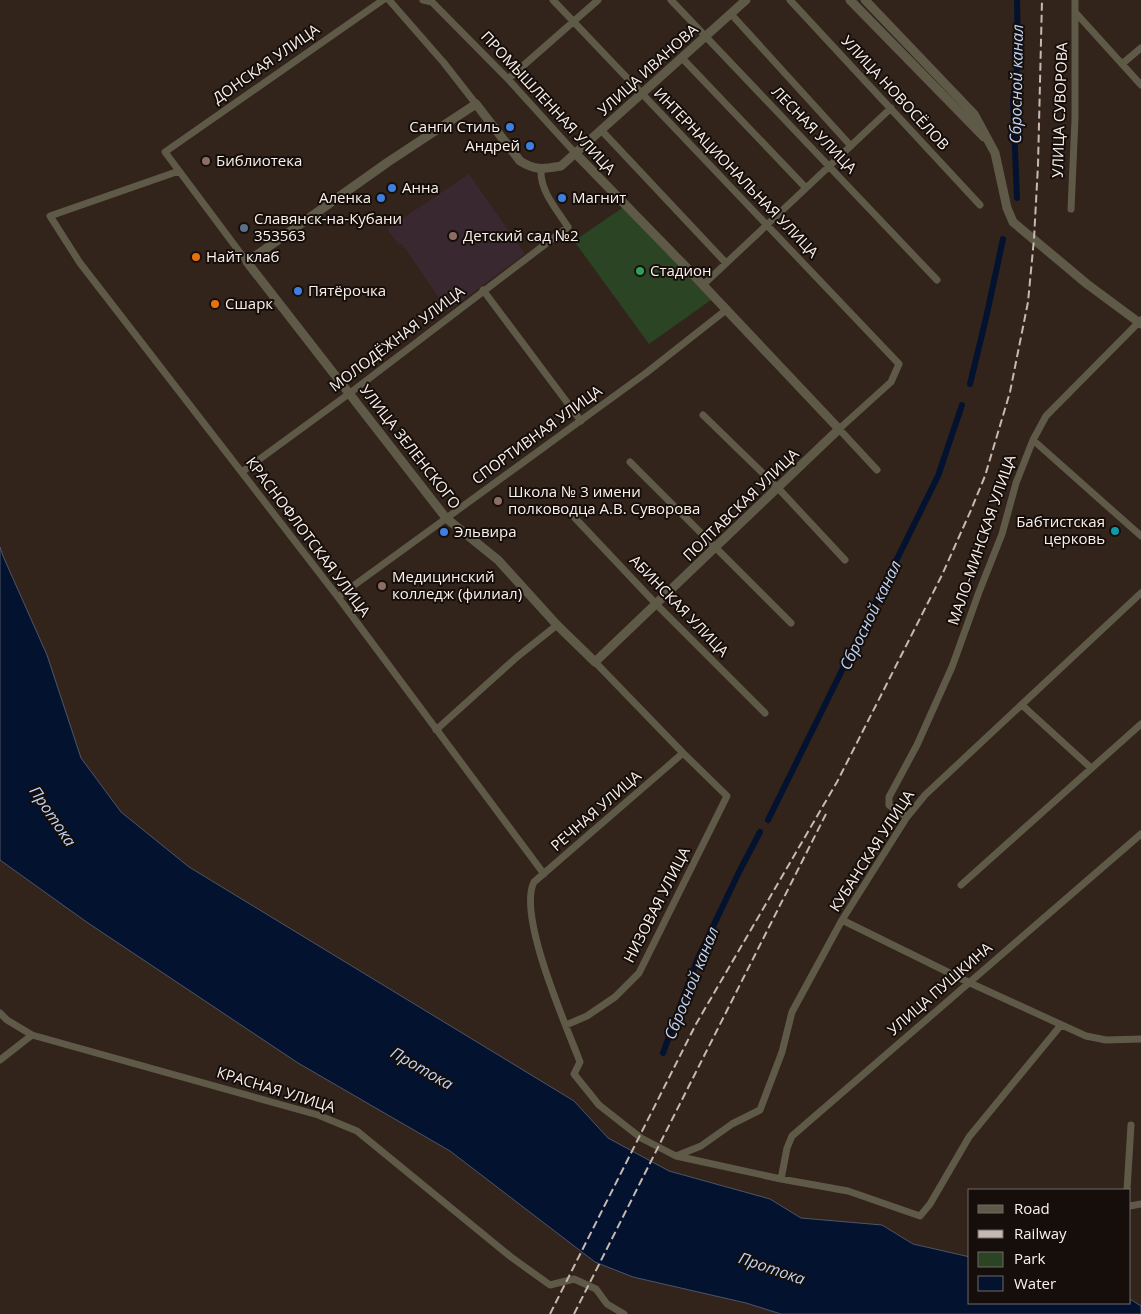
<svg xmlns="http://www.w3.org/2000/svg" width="1141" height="1314" font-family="'Open Sans',sans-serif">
<rect width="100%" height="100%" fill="#32231b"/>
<path fill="#3a2830" d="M469,174l56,80 -77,57 -46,-67h-4l-11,-15z"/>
<path fill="#2a4424" d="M625,206l86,94 -62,44 -75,-103z"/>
<path fill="#03122f" stroke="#4e5567" d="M0,547l3,9 44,99 34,103 40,54 68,55 385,234 34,37 61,33 101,28 31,19 81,7 31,19 57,13v46h160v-4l11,7v8h-360l-35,-11 -113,-26 -38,-15 -145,-111 -152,-88 -210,-140 -88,-63z"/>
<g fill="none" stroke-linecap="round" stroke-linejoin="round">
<path stroke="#03122f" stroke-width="6" d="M1017,0l1,58 -5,43 4,97
M970,384l16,-66 17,-79
M768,820l170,-344 24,-71
M663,1053l34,-93 42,-88 21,-40"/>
<path stroke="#5f5948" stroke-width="7" d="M389,0l55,63 32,41
M423,0l9,2 76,77 68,75
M553,0l346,364 -8,18 -52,47 38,41
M671,0l266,280
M790,0l190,205
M1075,12l66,73
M731,14l120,132
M682,58l124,130
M1122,64l19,-16
M508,79l90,-79
M602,131l124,132
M179,171l-129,45 30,47 258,334 206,277
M1071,209l4,-90v-119
M247,262l-82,-110 218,-152
M703,285l188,-177
M483,290l98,131
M703,415l75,73 67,72
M1033,440l108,96
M630,462l161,161
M242,472l108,-79 218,-166c-11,-17 -28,-36 -27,-57
M575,518l82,87 108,108
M338,597l308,-224 80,-63
M1022,705l69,63
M436,730l81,-73 40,-32
M683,753l-149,129c-17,33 32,143 46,180l-6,12 25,31 42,33 35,18 25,-10 31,-22 28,-14 22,-58 10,-40 50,-92 65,-103 18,-22 216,-202
M907,817l-18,-12v-8l28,-52 35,-78 27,-75 23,-58 14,-51 17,-43 13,-24 95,-96
M961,885l180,-161
M842,920l126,62 118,54 20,4 35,-1
M0,1013l7,7 25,15 286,80 39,16 154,126 39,28 24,-6 22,10 11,15 17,10
M566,1025l21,-9 28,-19 24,-24 88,-177 -44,-43 -88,-91
M0,1060l32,-25
M676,1156l105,23 67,12 72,25 10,-12 39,-67 92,-112
M781,1179l6,-31 5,-12 349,-302
M1127,1190l4,-65
M1130,1206l11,-2"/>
<path stroke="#5f5948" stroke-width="9" d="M850,0l134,137
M865,0l109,114 21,39 12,55 6,14 74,62 54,40
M576,154l110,113 153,162 -244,233 -38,-37 -59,-65 -52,-42 -199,-256 141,-100 88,-58 44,57c16,10 24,8 41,5l185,-166"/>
<path stroke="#c5b9b2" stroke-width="2" stroke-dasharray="8 4" stroke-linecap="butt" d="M550,1314l146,-290 141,-242 105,-207 29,-65 14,-34 25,-84 18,-90 6,-63 4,-74 4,-165
M574,1314l253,-502"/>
</g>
<g fill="#3f7fe0" stroke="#150e0a" stroke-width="2">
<circle cx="510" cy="127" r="5"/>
<circle cx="530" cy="146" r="5"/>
<circle cx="392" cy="188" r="5"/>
<circle cx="381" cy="198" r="5"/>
<circle cx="562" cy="198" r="5"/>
<circle cx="298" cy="291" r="5"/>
<circle cx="444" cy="532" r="5"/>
</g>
<g fill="#8d6e63" stroke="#150e0a" stroke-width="2">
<circle cx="206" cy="161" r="5"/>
<circle cx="453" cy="236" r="5"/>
<circle cx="498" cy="501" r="5"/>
<circle cx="382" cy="586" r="5"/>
</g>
<circle fill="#5c6f8a" stroke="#150e0a" stroke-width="2" cx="244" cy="228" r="5"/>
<g fill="#e8710a" stroke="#150e0a" stroke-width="2">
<circle cx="196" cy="257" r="5"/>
<circle cx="215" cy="304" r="5"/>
</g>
<circle fill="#2e9e5b" stroke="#150e0a" stroke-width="2" cx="640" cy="271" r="5"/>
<circle fill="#0f9aa8" stroke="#150e0a" stroke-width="2" cx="1115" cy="531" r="5"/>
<g text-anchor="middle" stroke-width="4" stroke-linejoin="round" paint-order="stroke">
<g font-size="15" fill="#fcf1eb" stroke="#150e0a">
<text transform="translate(266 64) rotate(-35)" y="5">ДОНСКАЯ УЛИЦА</text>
<text transform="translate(648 70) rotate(-42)" y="5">УЛИЦА ИВАНОВА</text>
<text transform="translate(895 93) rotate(47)" y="5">УЛИЦА НОВОСЁЛОВ</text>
<text transform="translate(548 103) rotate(47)" y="5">ПРОМЫШЛЕННАЯ УЛИЦА</text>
<text transform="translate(1060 110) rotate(-88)" y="5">УЛИЦА СУВОРОВА</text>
<text transform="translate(814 130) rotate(46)" y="5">ЛЕСНАЯ УЛИЦА</text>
<text transform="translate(736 173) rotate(46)" y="5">ИНТЕРНАЦИОНАЛЬНАЯ УЛИЦА</text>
<text transform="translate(397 339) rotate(-37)" y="5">МОЛОДЁЖНАЯ УЛИЦА</text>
<text transform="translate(537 435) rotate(-36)" y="5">СПОРТИВНАЯ УЛИЦА</text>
<text transform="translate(410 447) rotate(52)" y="5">УЛИЦА ЗЕЛЕНСКОГО</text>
<text transform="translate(741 505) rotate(-44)" y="5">ПОЛТАВСКАЯ УЛИЦА</text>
<text transform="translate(308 537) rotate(53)" y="5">КРАСНОФЛОТСКАЯ УЛИЦА</text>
<text transform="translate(982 540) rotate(-71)" y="5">МАЛО-МИНСКАЯ УЛИЦА</text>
<text transform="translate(679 606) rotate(46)" y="5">АБИНСКАЯ УЛИЦА</text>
<text transform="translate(596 811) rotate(-41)" y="5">РЕЧНАЯ УЛИЦА</text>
<text transform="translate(872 851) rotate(-57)" y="5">КУБАНСКАЯ УЛИЦА</text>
<text transform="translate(657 905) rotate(-63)" y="5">НИЗОВАЯ УЛИЦА</text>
<text transform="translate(940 989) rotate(-41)" y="5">УЛИЦА ПУШКИНА</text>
<text transform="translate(276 1090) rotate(17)" y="5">КРАСНАЯ УЛИЦА</text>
</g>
<g font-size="15" fill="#fcf1eb" stroke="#150e0a" text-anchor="start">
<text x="500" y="132" text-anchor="end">Санги Стиль</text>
<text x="520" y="151" text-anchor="end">Андрей</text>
<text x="216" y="166">Библиотека</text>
<text x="402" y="193">Анна</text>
<text x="371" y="203" text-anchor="end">Аленка</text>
<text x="572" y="203">Магнит</text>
<text x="254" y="224">Славянск-на-Кубани<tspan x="254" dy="17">353563</tspan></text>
<text x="463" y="241">Детский сад №2</text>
<text x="206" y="262">Найт клаб</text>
<text x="650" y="276">Стадион</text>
<text x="308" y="296">Пятёрочка</text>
<text x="225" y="309">Сшарк</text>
<text x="508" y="497">Школа № 3 имени<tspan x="508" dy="17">полководца А.В. Суворова</tspan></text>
<text x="1105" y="527" text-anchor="end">Бабтистская<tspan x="1105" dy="17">церковь</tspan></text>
<text x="454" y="537">Эльвира</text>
<text x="392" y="582">Медицинский<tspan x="392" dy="17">колледж (филиал)</tspan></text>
</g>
<g font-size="16" font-style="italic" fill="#bed4f8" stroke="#150e0a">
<text transform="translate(1016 84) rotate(-89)" y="6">Сбросной канал</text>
<text transform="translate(870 615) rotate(-64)" y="6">Сбросной канал</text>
<text transform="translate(53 816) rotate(56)" y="6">Протока</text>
<text transform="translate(691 983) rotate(-68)" y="6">Сбросной канал</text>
<text transform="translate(422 1068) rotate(30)" y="6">Протока</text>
<text transform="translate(772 1268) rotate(19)" y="6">Протока</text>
</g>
</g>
<rect x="968" y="1189" width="162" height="115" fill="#150e0a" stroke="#716964"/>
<rect x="978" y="1205" width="25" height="8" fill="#5f5948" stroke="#716964"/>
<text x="1014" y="1214" font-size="15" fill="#fcf1eb">Road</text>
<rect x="978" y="1230" width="25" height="8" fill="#c5b9b2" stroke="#716964"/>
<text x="1014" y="1239" font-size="15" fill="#fcf1eb">Railway</text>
<rect x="978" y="1252" width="25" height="15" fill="#2a4424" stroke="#716964"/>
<text x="1014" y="1264" font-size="15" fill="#fcf1eb">Park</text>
<rect x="978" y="1276" width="25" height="15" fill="#03122f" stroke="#716964"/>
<text x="1014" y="1289" font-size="15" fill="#fcf1eb">Water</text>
</svg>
